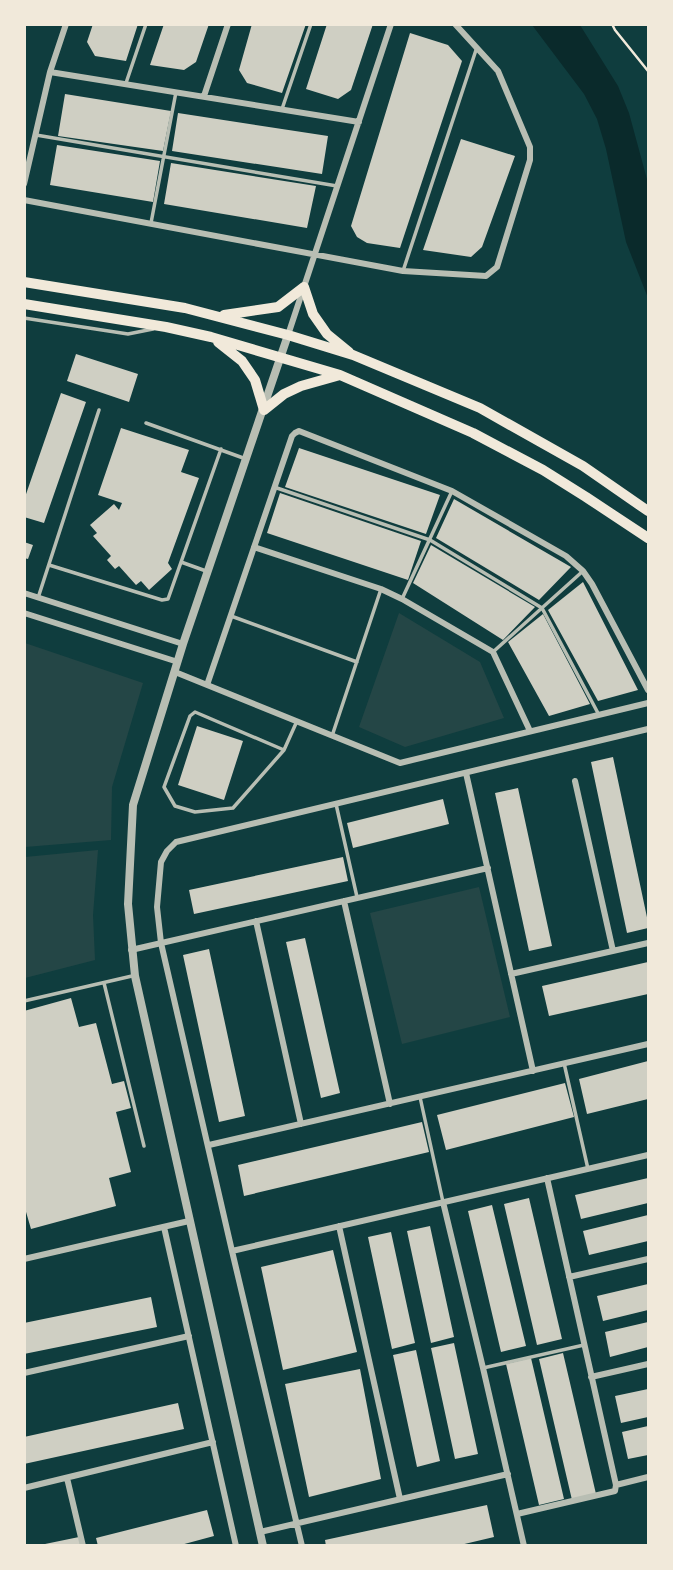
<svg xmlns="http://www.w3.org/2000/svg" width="673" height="1570" font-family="Raleway,sans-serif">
<rect width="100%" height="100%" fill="#0f3d3e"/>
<path fill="#244646" d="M399,613l81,49 24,56 -99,29 -46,-20z
M25,643l118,40 -31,104 -1,53 -86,7z
M98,850l-5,65 2,45 -70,18v-121z
M479,887l31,130 -108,27 -32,-131z"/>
<path fill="#0a2a2b" d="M532,25h48l38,61 11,27 19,70v115l-22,-56 -20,-93 -9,-30 -13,-25z"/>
<path fill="#cfcfc3" d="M93,24h45l-12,37 -31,-5 -8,-14z
M164,24h45l-13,38 -12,8 -34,-5z
M252,24h54l-24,69 -35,-10 -8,-13z
M327,24h46l-22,66 -13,9 -32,-10z
M410,33l38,12 14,16 -62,187 -33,-5 -10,-6 -6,-11z
M65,94l106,17 -8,40 -105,-15z
M178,113l150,23 -6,38 -150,-23z
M461,139l54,17 -33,91 -11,10 -48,-7z
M57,145l103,16 -7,41 -103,-17z
M171,163l145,23 -9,42 -143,-24z
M76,354l62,20 -9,28 -62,-21z
M61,393l25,9 -42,121 -20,-6v-17z
M121,428l68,22 -8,22 18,6 -31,85 4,6 -23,21 -8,-9 -5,4 -17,-19 -4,3 -8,-9 4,-4 -18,-20 4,-3 -7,-8 24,-21 5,6 3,-7 -24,-8z
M299,448l141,47 -14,39 -141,-47z
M280,493l141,48 -13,39 -141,-47z
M454,499l117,68 -32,33 -103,-62z
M24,542l9,3 -5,14 -4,-1z
M431,545l104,62 -32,33 -90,-57z
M583,582l55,108 -40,11 -50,-91z
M543,614l47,90 -41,12 -41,-74z
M197,726l46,15 -19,59 -46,-15z
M613,757l35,165v6l-21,5 -36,-171z
M518,788l34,158 -23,5 -34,-158z
M443,799l6,25 -96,24 -6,-25z
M343,857l5,24 -154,33 -5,-24z
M305,938l35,155 -19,5 -35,-156z
M209,949l36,167 -26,6 -36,-167z
M648,962v32l-99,22 -7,-30z
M71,998l8,29 17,-4 16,61 12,-3 7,27 -15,4 15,60 -22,6 7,28 -85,23 -7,-24v-194z
M648,1061v38l-61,15 -8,-35z
M565,1083l9,34 -128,33 -9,-35z
M422,1122l7,30 -185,44 -6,-31z
M648,1178v25l-67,16 -6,-24z
M529,1198l33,141 -25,6 -33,-141z
M492,1205l34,141 -25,6 -33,-141z
M648,1215v26l-59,14 -6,-24z
M430,1226l24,111 -23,6 -24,-112z
M391,1232l24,111 -23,6 -24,-112z
M333,1250l24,102 -74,18 -22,-103z
M648,1284v26l-45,11 -6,-25z
M151,1297l6,30 -133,27v-31z
M648,1322v25l-38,10 -5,-25z
M454,1343l24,111 -23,5 -24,-111z
M416,1350l24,111 -23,6 -24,-112z
M563,1353l33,141 -24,6 -33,-141z
M531,1358l33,141 -25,6 -33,-141z
M360,1369l21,110 -72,18 -24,-113z
M648,1389v28l-27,6 -6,-27z
M178,1403l6,26 -160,35v-27z
M648,1426v29l-20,4 -6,-27z
M487,1505l7,32 -38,9h-130l-1,-6z
M207,1510l7,26 -37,10h-79l-2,-8z
M79,1537l2,9h-36v-2z"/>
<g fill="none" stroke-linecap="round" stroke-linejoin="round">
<path stroke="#f1e9da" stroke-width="2.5" d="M612,24l3,6 33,41"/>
<path stroke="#b8beb3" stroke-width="3.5" d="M126,83l20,-59
M282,109l29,-85
M36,135l301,51
M151,223l25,-131
M403,271l73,-221
M24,318l104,16 25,-5
M146,423l100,36
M274,487l156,53 112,68 57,107
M181,562l25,9
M49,565l113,35 6,-1 53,-150
M38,598l61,-188
M402,599l50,-108
M231,616l126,46
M493,652l90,-81
M195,712l89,38 -51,58 -38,4 -20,-6 -11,-19 26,-71z
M332,736l49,-147
M284,750l13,-29
M336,804l21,93
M104,983l40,163
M24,1001l108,-25
M564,1063l24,106
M420,1097l23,105
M483,1368l101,-23"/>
<path stroke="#b8beb3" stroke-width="6" d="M50,72l309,50
M204,96l24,-72
M24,184l26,-112 16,-48
M24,200l379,71 83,5 11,-9 33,-107v-13l-32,-76 -43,-47
M288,335l103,-311
M254,547l127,42 21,10 91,53 37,79
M24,593l159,51
M24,613l154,49
M175,672l225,91 248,-60
M207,685l85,-249 3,-3 4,-2 153,60 114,65 17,15 9,13 56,106
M466,773l67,298
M575,781l38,170
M344,901l46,203
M256,921l45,203
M131,950l357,-82
M511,974l137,-31
M209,1145l439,-101
M547,1178l69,307
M443,1202l40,166 41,178
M339,1226l61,273
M164,1227l72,319
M232,1251l416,-96
M24,1259l165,-38
M569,1277l79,-18
M24,1373l165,-37
M591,1377l57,-13
M67,1478l16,68
M24,1488l189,-46
M517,1514l98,-23 1,-6 32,-8
M260,1532l248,-58
M302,1546l-70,-295 -71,-308 -4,-36 4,-45 6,-11 9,-9 472,-113"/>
<path stroke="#b8beb3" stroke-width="8" d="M263,1546l-128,-570 -7,-72 5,-99 50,-161 105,-309"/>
<path stroke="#f1e9da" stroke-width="10" d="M24,282l161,26 103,27 65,20 127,53 103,58 65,45
M24,304l142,23 45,10 129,38 133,58 70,37 43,27 62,41
M224,315l54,-8 26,-20 9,27 14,20 22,18
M218,342l24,19 13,19 9,30 20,-16 17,-8 39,-11"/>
</g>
<rect width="673" height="1570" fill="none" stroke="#f1e9da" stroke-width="52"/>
</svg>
